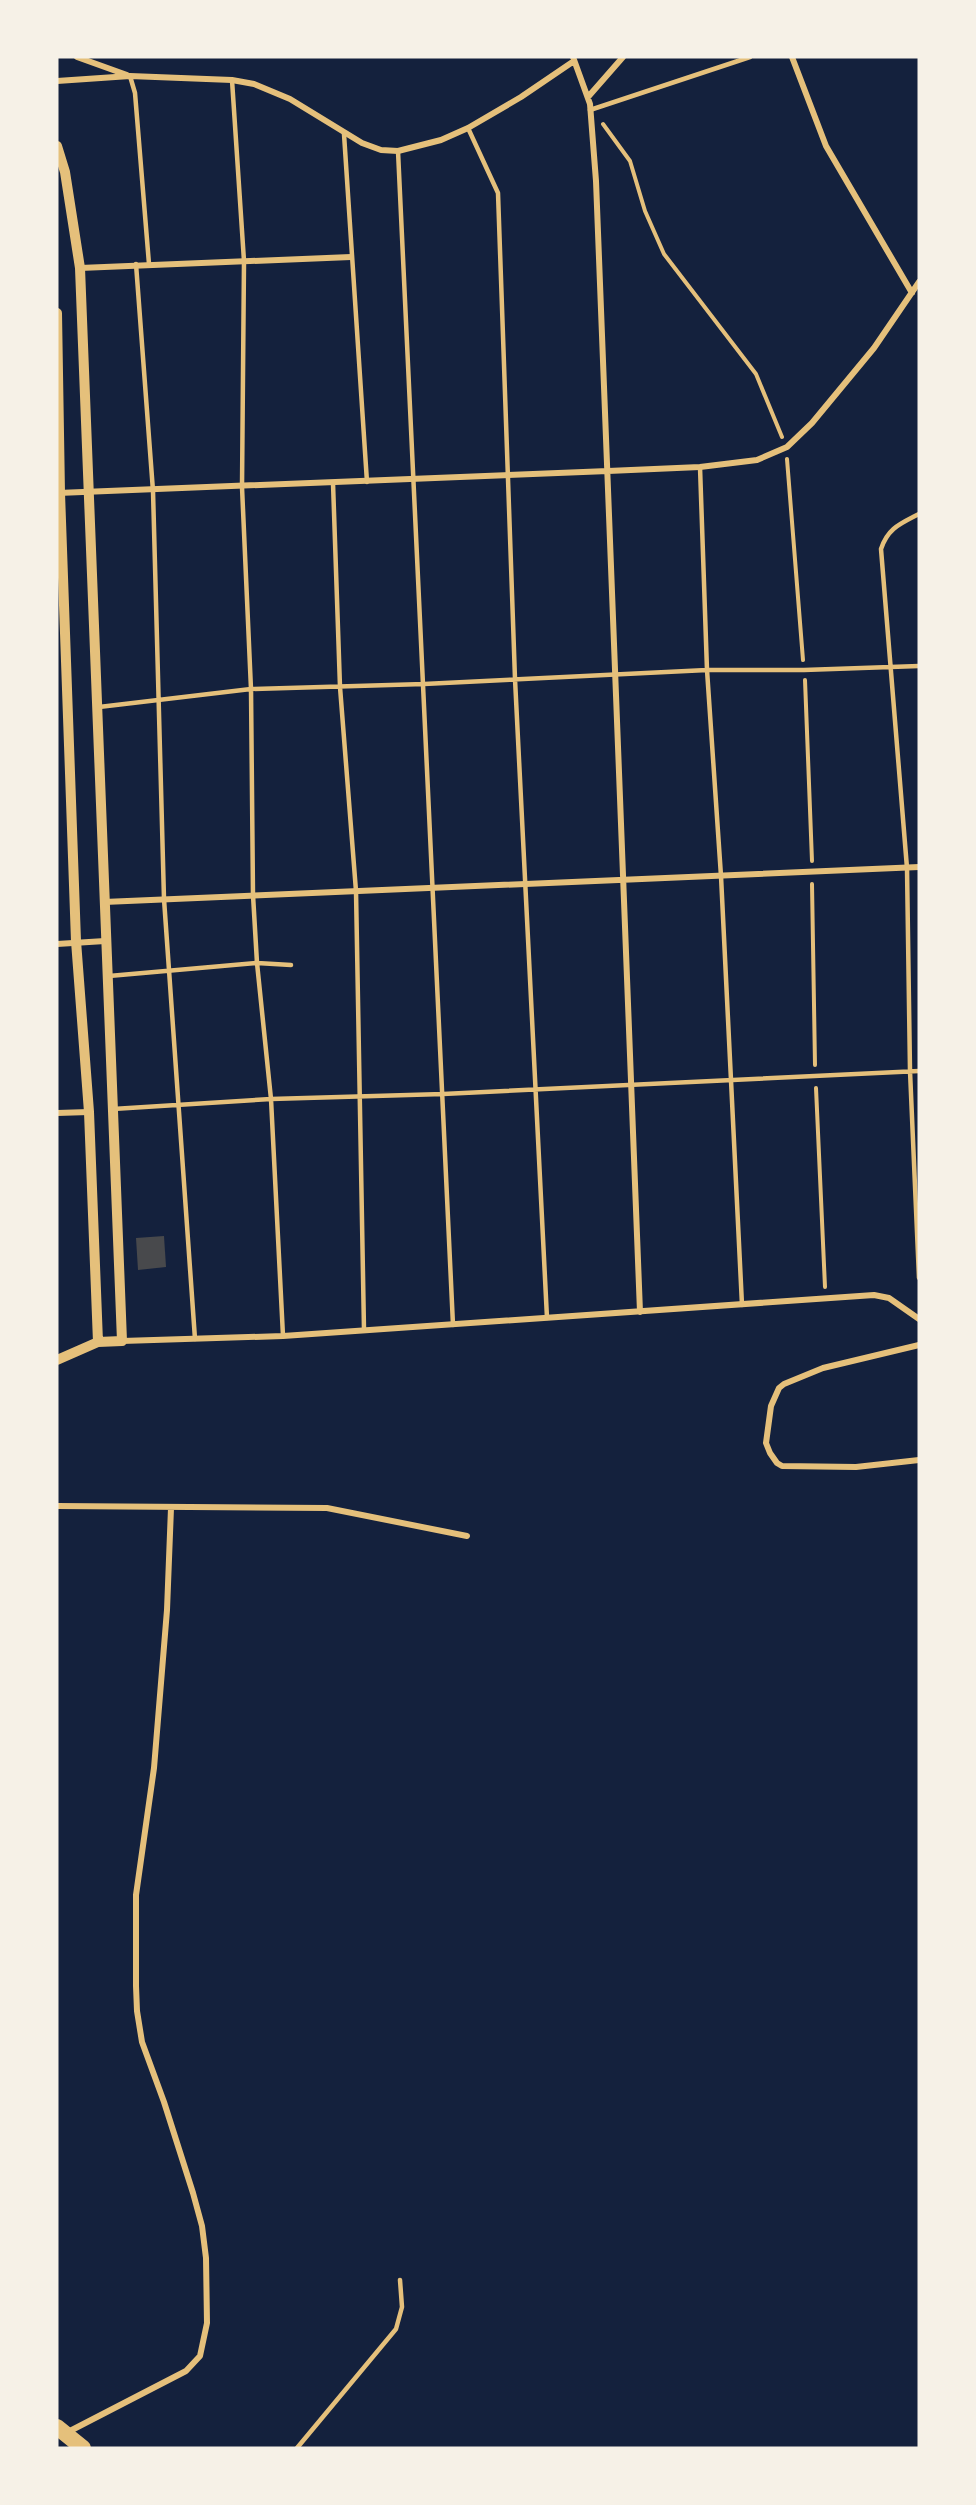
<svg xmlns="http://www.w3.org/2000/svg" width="976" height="2505" font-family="Arial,sans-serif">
<rect width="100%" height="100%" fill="#14213d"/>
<path fill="#48494c" d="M164,1236l2,31 -28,3 -2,-32z"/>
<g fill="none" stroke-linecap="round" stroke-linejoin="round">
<path stroke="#e5c07b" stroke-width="4" d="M603,124l27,37 15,50 19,43 92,120 26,63
M787,459l16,201
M805,680l7,181
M812,884l3,181
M816,1088l9,199"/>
<path stroke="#e5c07b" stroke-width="4.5" d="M130,76l5,17 14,171
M232,80l12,181 -2,226 9,202 2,206 4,68 14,136 12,237
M590,110l160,-53
M468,128l30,65 17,486 32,639
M344,134l23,348
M398,151l55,1174
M136,264l17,227 11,408 31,440
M700,467l7,203 14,206 21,429
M333,483l7,204 16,204 8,439
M919,514c-19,10 -31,14 -38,35l26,319 3,203 9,207
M99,707l152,-18 173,-5 283,-14h97l115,-4
M109,976l148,-13 34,2
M113,1109l158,-10 172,-5 476,-23
M297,2448l99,-119 6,-22 -2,-27"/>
<path stroke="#e5c07b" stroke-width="6" d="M77,57l50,18
M573,57l17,47 6,77 44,1131
M792,57l34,89 86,147
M57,81l73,-5 102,4 22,4 36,15 72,44 19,7 17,1 43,-11 27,-12 53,-31 53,-36
M588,97l35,-40
M80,268l271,-11
M58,493l550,-22 92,-4 57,-7 30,-13 25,-24 62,-75 45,-66
M104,902l815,-35
M57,944l48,-3
M57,1113l32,-1
M122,1341l161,-5 591,-41 15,3 30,21
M919,1345l-96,23 -39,16 -5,4 -8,18 -5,37 4,10 7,10 5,3 74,1 63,-7
M57,1506l270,2 140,28
M66,2433l120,-62 14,-15 7,-33 -1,-65 -4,-32 -9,-33 -29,-91 -22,-60 -5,-31 -1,-25v-91l18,-127 13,-158 4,-102"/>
<path stroke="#e5c07b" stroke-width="10" d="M57,146l8,26 15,96 42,1073 -24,1 -41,18
M57,313l3,180 16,448 13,171 9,230"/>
<path stroke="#e5c07b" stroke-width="16" d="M57,2427l26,21"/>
</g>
<rect width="976" height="2505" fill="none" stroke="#f6f1e7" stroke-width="117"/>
</svg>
